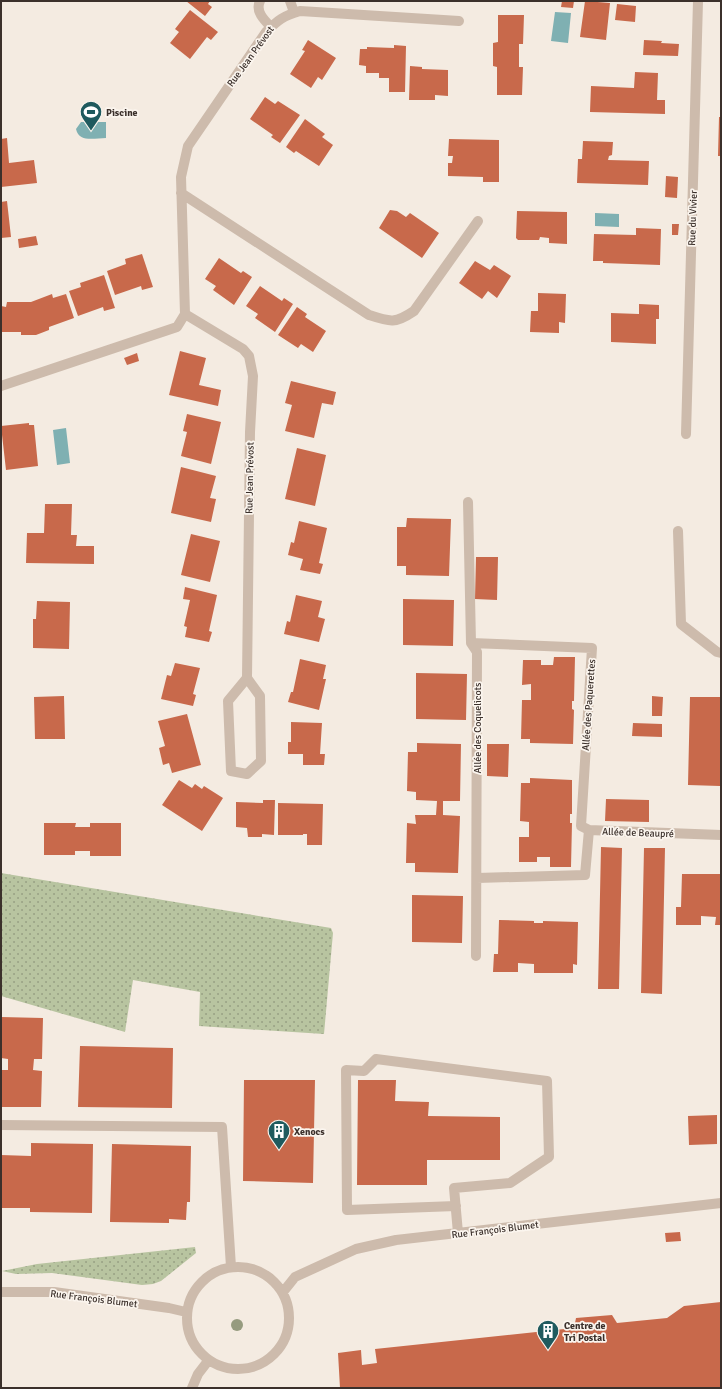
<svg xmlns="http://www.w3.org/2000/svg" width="722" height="1389" font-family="Signika,sans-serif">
<defs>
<pattern id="grass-dots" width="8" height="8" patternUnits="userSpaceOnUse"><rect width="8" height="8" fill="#b8c4a0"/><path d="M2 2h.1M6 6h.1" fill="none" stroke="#97a083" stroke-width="1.8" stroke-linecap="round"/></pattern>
</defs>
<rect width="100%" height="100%" fill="#f4ebe1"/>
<path fill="url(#grass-dots)" d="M1,873l330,55 2,5 -9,101 -125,-8 1,-34 -67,-12 -8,52 -124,-36z
M195,1247l1,6 -35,28 -8,3 -11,1 -90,-12 -36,1 -14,-3 35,-7z"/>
<path fill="#7fb0b2" d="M555,12l16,1 -3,30 -17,-2z
M81,122h25v16c-11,0 -27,5 -30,-9z
M595,213l24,1v13l-24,-1z
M66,428l4,35 -13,2 -4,-35z"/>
<path fill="#c8694b" d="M186,1h24l-2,3 4,3 -7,9z
M562,1h12l-1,7 -12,-1z
M585,1l25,2 -4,37 -26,-3z
M617,4l19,2 -1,16 -20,-2z
M190,10l28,22 -7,8 -4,-3 -17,22 -20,-16 9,-11 -4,-3z
M498,15h26l-1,29h-4v23h4l-1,28h-25v-28l-4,-1v-23l5,-1z
M308,40l28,18 -14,22 -4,-3 -7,11 -21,-14 15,-23 -3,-1z
M644,40l18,1 -1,2 18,1 -1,12 -35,-1z
M394,45l12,1 -1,46h-16v-14h-10v-5h-13v-7l-7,-1 1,-16h7v-2l27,1z
M410,66l12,1v2l26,1v26l-13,-1v5h-26z
M635,72l23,1 -1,27h8v14l-75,-2 1,-26 43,2z
M265,97l10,7 3,-3 22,14 -20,28 -9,-6 2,-2 -23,-16z
M719,117h2v39h-3z
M305,119l20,15 -3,3 11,8 -14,21 -23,-15 -2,2 -8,-6z
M7,138l2,25 25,-3 3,23 -36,4v-48z
M449,139l50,1v42h-16v-5l-35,-1v-13h4l1,-7h-5z
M583,141l30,1 -1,13 -3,1 -1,4 41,1 -1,24 -71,-2 1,-24h4z
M666,176l12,1 -1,21 -12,-1z
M7,201l4,36 -10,1v-36z
M390,210l7,1 9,6 4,-4 29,20 -17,25 -43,-30z
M517,211l50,1v32l-18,-1v-5l-9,-1 -1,3h-21l-2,-2z
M672,224h7l-1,11h-6z
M636,228l25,1 -1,36 -57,-2v-2h-10l1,-27 42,1z
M36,236l2,9 -19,3 -1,-9z
M142,254l11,33 -11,3 -1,-4 -26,9 -8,-24 19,-7 -1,-5z
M219,258l22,15 2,-2 9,6 -18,28 -21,-15 3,-4 -11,-7z
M475,261l15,9 4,-5 17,11 -14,22 -9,-7 -6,8 -23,-16z
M104,275l11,33 -11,3 -1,-4 -25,9 -9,-25 12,-4 -1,-4z
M260,286l22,15 2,-3 9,6 -18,28 -20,-14 3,-4 -12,-8z
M538,293l28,1 -1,29 -6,-1v11l-29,-1 1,-21h7z
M52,294l1,4 13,-4 8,24 -25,9v3l-13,5h-15v-3h-20v-26l5,1 1,-5h24z
M639,304l20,1v14h-3v25l-45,-2v-29l28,1z
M297,307l10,7 -2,3 21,14 -13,21 -12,-8 -3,4 -20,-13z
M180,351l26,7 -7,27 22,5 -3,16 -49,-11z
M137,353l2,8 -12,4 -3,-7z
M291,381l45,11 -3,13 -11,-2 -8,35 -29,-7 7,-26 -7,-2z
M187,414l34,8 -10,42 -30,-8 6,-24 -4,-1z
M29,423v2h5l4,41 -32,4 -5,-44z
M297,448l29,7 -11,51 -30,-7z
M181,467l35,9 -6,22 6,1 -5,23 -40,-9z
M45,504h27l-1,31h6l-1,11h18v18l-68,-1 1,-30h17z
M407,518l44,1 -2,57 -43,-1v-9h-9v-39h9z
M299,521l28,7 -8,35 4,1 -3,10 -20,-4 3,-11 -15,-4 3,-13 3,1z
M191,534l29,7 -10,41 -29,-7z
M476,557h22l-1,43 -22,-1z
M185,587l32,8 -8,36 3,1 -3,10 -24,-5 2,-10 -3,-1 6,-26 -7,-1z
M296,595l26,6 -4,16 7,2 -6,23 -35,-8 3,-13 3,1z
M403,599l51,1 -1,46 -50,-1z
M37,601l33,1 -1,47 -36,-1v-29h3z
M554,657h21l-1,44h-2v8l2,1 -1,34 -43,-1v-4h-9l1,-39h9v-16l-9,1 1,-25h18v5h12z
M300,659l26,6 -3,14h3l-7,31 -31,-8 3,-10h2z
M175,663l25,5 -7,26 3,1 -3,11 -32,-7 6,-24 4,1z
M416,673l51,1 -1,46 -50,-1z
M64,696l1,43h-30l-1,-42z
M652,696l11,1 -1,19h-10z
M690,697h31l-1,89 -32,-1z
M187,714l14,51 -29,8 -3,-10 -6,2 -4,-17 6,-2 -7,-25z
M291,722l31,1 -2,31h5l-1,11h-21v-11h-15v-12h3z
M633,723l29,1v13l-30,-1z
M417,743l44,1 -1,57h-17v14l17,1 -2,57 -43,-1v-9h-9l1,-40 9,1 -1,-9h21l1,-14 -21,-1v-8l-9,-1 1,-39h9z
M487,744h22l-1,33 -21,-1z
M530,778l42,2v34h-2v9h2l-1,44h-21v-10h-13v5h-18v-25h10v-15l-9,-1 1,-38h9z
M179,780l13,8 3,-4 7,5 2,-3 19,12 -21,33 -40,-26z
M606,799l43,1v22l-44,-1z
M263,800h12l-1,35 -12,-1v3h-14l-1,-9 -11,-1v-25l27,1z
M278,803l45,1 -1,41h-15v-11h-4v1h-25z
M44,823h32l-1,4h15v-4h31v33h-31v-5h-15v4h-31z
M601,847l21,1 -3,141h-21z
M644,848h21l-3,146 -21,-1z
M682,874h39v51h-6l1,-8 -15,-1v9h-25v-18h5z
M412,895l51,1 -1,47 -50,-1z
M499,920l35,1v2h9v-2l35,1 -1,43 -4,-1v9h-39v-9l-16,-1v9h-25l1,-18h4z
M1,1017l42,1 -1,41h-8l-1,11 9,1 -1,36h-40v-37h7v-11l-7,-1z
M80,1046l93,2 -1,60 -94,-1z
M244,1080h71l-2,103 -70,-2z
M358,1080h38l-1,21 34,1 -1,14 72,1v43h-73v25h-70z
M717,1115v29l-28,1 -1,-29z
M31,1143l62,1 -1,69 -62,-1v-4h-29v-53l30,1z
M112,1144l79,2 -1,56h-3l-1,18 -17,-1v4l-59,-1z
M680,1232l1,9 -15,1 -1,-9z
M721,1302v86h-381l-2,-35 23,-3 1,15 15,-2 -2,-14 199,-21 2,-10 36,-3 5,8 50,-5 17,-12z"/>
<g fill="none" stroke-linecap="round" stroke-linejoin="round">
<path stroke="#cdbbac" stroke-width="10" d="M260,1c-5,10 4,19 11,26
M290,1l4,11
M181,193l188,122c21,7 26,9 45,-4l64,-90
M185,314l58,35 6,7 4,20 -3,56 -3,246 -19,23 3,70 16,3 14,-13 -1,-65 -13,-18
M1,386l176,-59 8,-13 -4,-137 7,-31 78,-114c12,-12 17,-16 34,-21l159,10
M686,434l12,-433
M468,502l3,141 6,9 -1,304
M678,531l3,93 36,28 4,1
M471,643l121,5 -11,178 8,4
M477,878l108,-3 4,-45 132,5
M1,1125l221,2 9,140
M456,1206l-109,4 -1,-140 18,1 12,-12 171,22 2,76 -39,26 -56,5 4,45
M187 1318a51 51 0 1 1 102 0a51 51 0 1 1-102 0Z
M1,1292h53l115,16 17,4
M283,1292l12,-15 61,-28 40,-9 325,-37
M192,1388l6,-14 10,-13"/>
</g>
<circle fill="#969b7f" cx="237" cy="1325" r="6"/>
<defs>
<g id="stadium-pin" transform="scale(1.15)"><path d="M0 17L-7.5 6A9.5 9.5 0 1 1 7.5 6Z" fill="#1f5a5e" stroke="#fbf5ee"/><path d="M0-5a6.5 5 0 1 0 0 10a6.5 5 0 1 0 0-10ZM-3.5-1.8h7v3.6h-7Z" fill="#fff"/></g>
<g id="building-pin" transform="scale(1.15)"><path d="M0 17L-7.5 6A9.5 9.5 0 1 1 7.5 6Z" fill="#1f5a5e" stroke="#fbf5ee"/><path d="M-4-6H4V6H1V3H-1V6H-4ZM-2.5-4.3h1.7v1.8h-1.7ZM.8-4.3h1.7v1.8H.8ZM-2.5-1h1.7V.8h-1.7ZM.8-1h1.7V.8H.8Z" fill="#fff"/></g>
</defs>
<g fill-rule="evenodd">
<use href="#stadium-pin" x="91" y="112"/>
<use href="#building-pin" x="279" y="1131"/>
<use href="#building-pin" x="548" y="1331"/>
</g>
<g text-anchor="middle" stroke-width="3.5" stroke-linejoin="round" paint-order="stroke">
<g font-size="10" fill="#3b302b" stroke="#fbf5ee">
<text transform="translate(250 56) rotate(-54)" y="4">Rue Jean Prévost</text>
<text transform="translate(692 218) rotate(-88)" y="4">Rue du Vivier</text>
<text transform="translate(249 478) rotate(-89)" y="4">Rue Jean Prévost</text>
<text transform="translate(588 705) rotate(-86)" y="4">Allée des Paquerettes</text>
<text transform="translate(477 728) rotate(-90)" y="4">Allée des Coquelicots</text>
<text transform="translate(638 832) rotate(2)" y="4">Allée de Beaupré</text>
<text transform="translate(495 1229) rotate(-7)" y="4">Rue François Blumet</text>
<text transform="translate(94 1298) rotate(7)" y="4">Rue François Blumet</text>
</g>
<g font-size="10" font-weight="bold" fill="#3b302b" stroke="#fbf5ee" text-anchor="start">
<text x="106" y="116">Piscine</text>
<text x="294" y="1135">Xenocs</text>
<text x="564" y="1329">Centre de<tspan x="564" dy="12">Tri Postal</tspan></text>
</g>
</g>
<rect width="722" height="1389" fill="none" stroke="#3b302b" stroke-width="4"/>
</svg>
